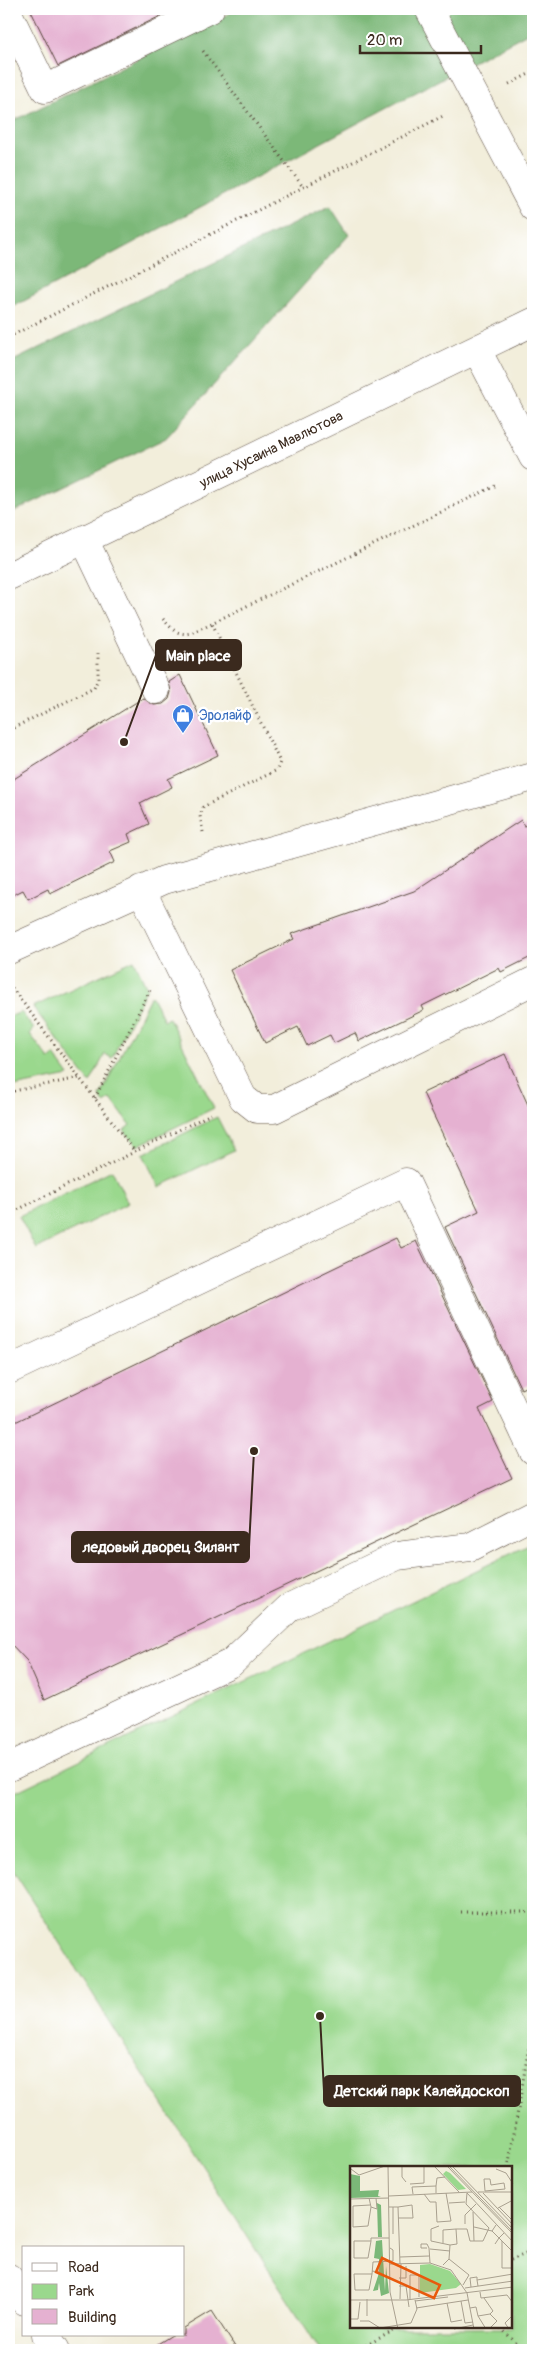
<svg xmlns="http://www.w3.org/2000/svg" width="542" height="2359" font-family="Pangolin,sans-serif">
<rect width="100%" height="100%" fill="#fff"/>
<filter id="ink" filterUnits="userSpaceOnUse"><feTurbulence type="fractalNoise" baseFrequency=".02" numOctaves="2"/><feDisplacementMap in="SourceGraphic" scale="10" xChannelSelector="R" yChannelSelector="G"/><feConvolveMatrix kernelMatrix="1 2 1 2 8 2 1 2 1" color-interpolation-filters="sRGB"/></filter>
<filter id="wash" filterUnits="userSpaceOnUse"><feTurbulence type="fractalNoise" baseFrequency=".0096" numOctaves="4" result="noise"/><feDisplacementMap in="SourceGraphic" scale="20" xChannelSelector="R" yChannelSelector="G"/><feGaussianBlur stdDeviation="1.12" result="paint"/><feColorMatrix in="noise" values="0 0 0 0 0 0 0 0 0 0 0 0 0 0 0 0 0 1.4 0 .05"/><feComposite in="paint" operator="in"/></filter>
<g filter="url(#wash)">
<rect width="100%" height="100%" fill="#f2eedb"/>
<path fill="#9ad88d" stroke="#6a8156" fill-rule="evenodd" d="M134,960l13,28 -35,70 -7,-4 -15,29 -57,-76z
M151,995l13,25 5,-2 45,90 -77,38 -13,-16 6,-5 -19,-26 -7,4 -4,-7z
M21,1012l13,17 -4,5 19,25 5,-4 15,21 -60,12v-71z
M217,1117l17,33 -75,37 -16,-33z
M112,1170l16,33 -92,46 -17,-33z
M533,1543v807h-213l-311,-486v-69zM351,2168h160v160h-160z"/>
<path fill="#7bb878" stroke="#5b714b" d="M238,9h295v21l-524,279v-186z
M330,206l19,29 -183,203 -157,76v-151z"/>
<g id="blocks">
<path fill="#e5b1d1" d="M30,9h145l-117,57z
M180,675l38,80 -50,24 4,8 -32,16 9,21 -21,10 3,8 -21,9 5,11 -65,32 -2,-5 -20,10 -5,-9 -14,7v-115l134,-84 11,7 9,-1 6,-5 2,-7 -2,-10z
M521,820l3,6 9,-4v134l-32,16 -2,-4 -77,38 2,4 -65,31 -4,-8 -21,10 -4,-8 -23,11 -9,-19 -33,16 -35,-73 64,-31 -3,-5 123,-43z
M505,1054l28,62v267l-12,6 -76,-162 34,-16 -56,-118z
M396,1238l5,10 15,-7 77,161 -14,7 33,69 -468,222 -17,-39 -18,-19v-217z
M212,2311l25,39h-89l24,-15h12v-7z"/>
</g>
</g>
<g filter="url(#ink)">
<use href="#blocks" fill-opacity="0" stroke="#56473a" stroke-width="1"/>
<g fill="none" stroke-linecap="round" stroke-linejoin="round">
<g stroke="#56473a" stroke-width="29">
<path id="minor" d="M429,9l104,198
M9,15l36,74 165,-80
M477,350l56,107
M84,539l72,151
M9,576l524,-254
M141,889l102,209 14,11h17l259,-128
M9,950l155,-70 369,-103
M9,1370l397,-188 127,269
M9,1767l222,-104 59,-56 107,-51 73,-9 63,-32
M9,2278l15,23
M46,2335l10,15"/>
</g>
<path stroke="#56473a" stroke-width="3" stroke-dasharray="1 4" stroke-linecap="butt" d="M203,51l100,136
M509,84l24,-12
M9,337l436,-222
M163,619c8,9 14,17 28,14l304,-147
M9,730l85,-42 4,-9v-26
M203,832l-3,-16 3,-9 74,-37 3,-8 -68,-139
M9,984l126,168
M9,1092l70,-14
M95,1098l56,-110
M9,1214l202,-100
M461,1912h72
M508,2168l25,-145
M511,2260l22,-9
M501,2328l22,22
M357,2350l42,-22"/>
<use href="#minor" stroke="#fff" stroke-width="28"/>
</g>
</g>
<defs>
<g id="shop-pin" transform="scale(1.125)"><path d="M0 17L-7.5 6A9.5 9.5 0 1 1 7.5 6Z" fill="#3f7fe0" stroke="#fff"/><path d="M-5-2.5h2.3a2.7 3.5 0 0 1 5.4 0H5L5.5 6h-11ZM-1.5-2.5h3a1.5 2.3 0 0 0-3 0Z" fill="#fff"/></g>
</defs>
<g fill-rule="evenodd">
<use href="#shop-pin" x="183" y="715"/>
</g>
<g text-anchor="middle" stroke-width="4.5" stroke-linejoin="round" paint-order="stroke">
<g font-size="14" fill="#3b2a1e" stroke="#fff">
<text transform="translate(271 449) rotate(-26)" y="5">улица Хусаина Мавлютова</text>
</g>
<g font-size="14" fill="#366cbe" stroke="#fff" text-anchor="start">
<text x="199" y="720">Эролайф</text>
</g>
</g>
<g transform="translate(350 2166)">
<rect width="162" height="162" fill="#f2eedb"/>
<path d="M96,5l4,2 16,16 -8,1 -15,-16zM80,98l20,7 11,13 -5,4 -36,5v-28z" fill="#9ad88d"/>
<path d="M0,8l10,2v15l19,-1 -1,6 3,1 -31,1zM27,37l4,2 1,32h-4zM32,74l3,51 1,-25 3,27 -8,3 -2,-13 -1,7 -5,1 6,-18v-14l-5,-1 2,-17z" fill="#7bb878"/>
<path fill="none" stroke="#a9a08f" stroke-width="1" d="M38,0l2,126 8,37M52,0v11l4,5M84,0l25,26M97,0l66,68M99,0l64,66M102,0l61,63M1,3l8,6 26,-9M146,3l10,4 7,11M134,13h6l1,6 13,-2 1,6 -20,2zM60,18l14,-1v-17M86,20l1,-8 8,-1M128,26h35M117,27l46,49M133,27l30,32M63,28l-1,-7 24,-1v7M74,28l6,8h6l1,20 14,-1 -5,-28M39,30l83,-4M19,32l2,9 -3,19 -15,1v-21l17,-1M0,33l39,-1M99,37l16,-1M21,41l6,2 -1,-11M39,41h9l2,57M43,41v27M48,41l14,-2 1,13h-15M149,41l14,14M148,42l15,-8M123,46l1,29M115,58v-9l11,-11M89,60l-8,3v12l19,4M124,61l18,4 4,-6M142,65l7,7 -4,6M154,67l-5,5 14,14M21,75h-17v17h14l3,-17v-3h18M152,75v27h11M93,77v-13l13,-1M77,82h-6v-4h6l2,4 1,15M80,83l20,2M50,91l29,-1M99,93l1,-14 7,-1 -1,-15h11l3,12h13l6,-13 -23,-24 1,-11M40,98l40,-1 21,7 16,23 7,36M93,99l6,-6 20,16 -6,10M22,105l7,1v-11M22,108l-3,16h-14l-1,-16h18l1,-12 20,-1v-11l-3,-2M49,112h7v-12M49,120h7l3,21M128,120l-1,-6 36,-6M121,121l-1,-9 7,-1v3M115,122l48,-7M130,126l1,6 26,-3 6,8M134,132l9,13 -3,3M50,133l1,-35M0,134h56l107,-13M60,134v-25h9v22M65,135l33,-4M111,135l4,22 8,-1M97,137l4,19 11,-2M66,142l52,-8M120,142l6,-1 2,9M17,150v-17M0,153h8l2,-17M10,155h9l11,7 31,-5 6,-14 -2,-9M104,163l19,-4M136,163l-8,-13 12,-2 7,7 -8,8M159,163l-4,-6 8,-8"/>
<path fill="#e8590c" fill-opacity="0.15" stroke="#e8590c" stroke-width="2.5" d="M32,92l58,27 -6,13 -58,-26z"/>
<rect width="162" height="162" fill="none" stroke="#3b2a1e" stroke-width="2.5"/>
</g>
<path fill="none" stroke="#3b2a1e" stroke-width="2" d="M124 742L156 655M254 1451L249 1547M320 2016L324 2091"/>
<g fill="#3b2a1e" stroke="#fff" stroke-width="2">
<circle cx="124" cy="742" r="5"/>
<circle cx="254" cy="1451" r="5"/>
<circle cx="320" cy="2016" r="5"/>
</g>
<g fill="#3b2a1e" stroke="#3b2a1e" stroke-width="2">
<rect x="156" y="640" width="85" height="30" rx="5"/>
<rect x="72" y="1532" width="177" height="30" rx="5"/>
<rect x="324" y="2076" width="196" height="30" rx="5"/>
</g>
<g font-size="15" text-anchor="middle" font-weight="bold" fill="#fff">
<text x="198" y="661">Main place</text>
<text x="161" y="1552">ледовый дворец Зилант</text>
<text x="422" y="2096">Детский парк Калейдоскоп</text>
</g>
<rect width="542" height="2359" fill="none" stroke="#fff" stroke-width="30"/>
<rect x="22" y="2246" width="162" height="90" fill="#ffffff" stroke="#b1aaa5"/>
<rect x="32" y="2263" width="25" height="8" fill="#ffffff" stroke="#b1aaa5"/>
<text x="68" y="2272" font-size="15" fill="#3b2a1e">Road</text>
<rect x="32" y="2284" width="25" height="15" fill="#9ad88d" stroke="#b1aaa5"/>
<text x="68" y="2296" font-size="15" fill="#3b2a1e">Park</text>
<rect x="32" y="2309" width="25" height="15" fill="#e5b1d1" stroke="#b1aaa5"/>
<text x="68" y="2322" font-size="15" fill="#3b2a1e">Building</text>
<path d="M360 45v8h121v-8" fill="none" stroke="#3b2a1e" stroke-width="2.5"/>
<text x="367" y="45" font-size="15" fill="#3b2a1e" stroke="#ffffff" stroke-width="4" paint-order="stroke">20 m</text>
</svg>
